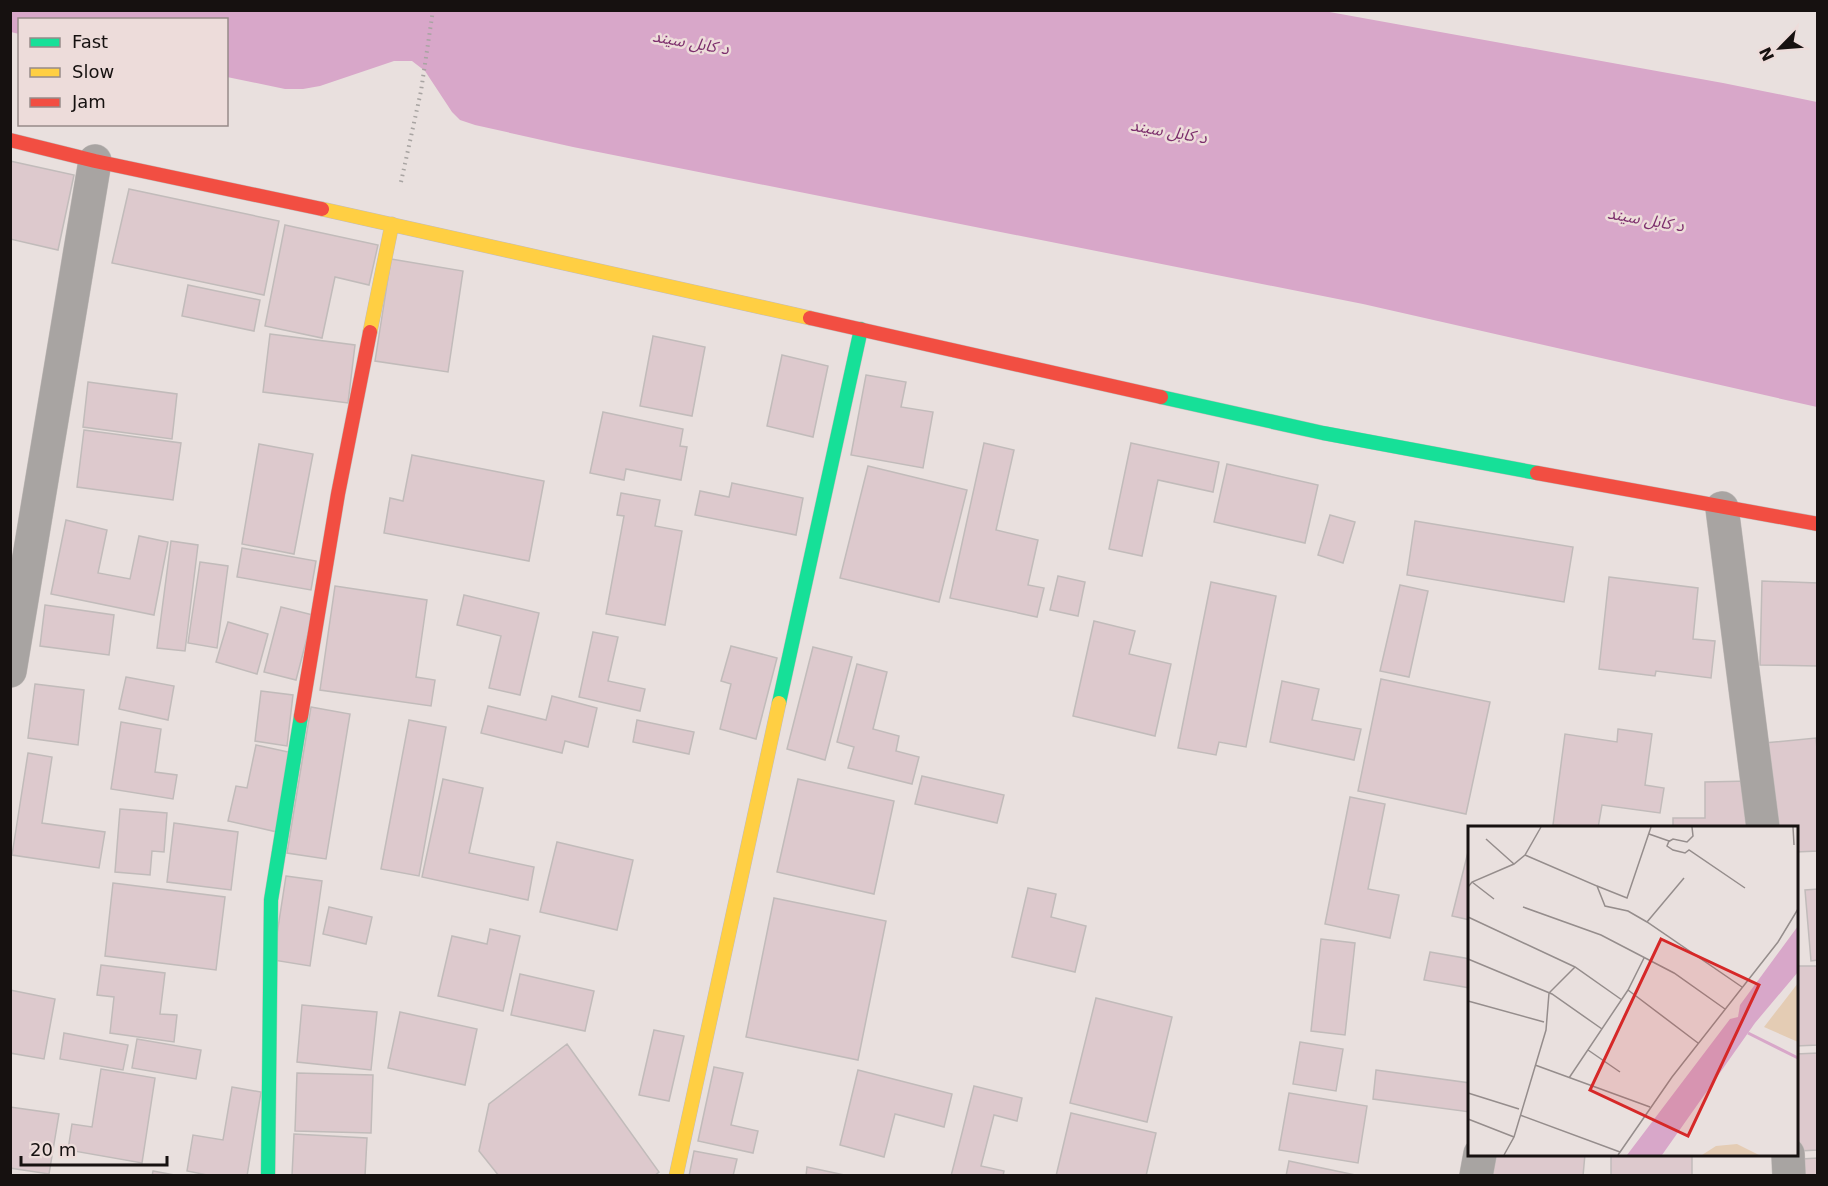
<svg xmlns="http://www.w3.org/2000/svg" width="1828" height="1186" font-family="'DejaVu Sans','Noto Sans Arabic',sans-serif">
<rect width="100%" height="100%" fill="#e9e0de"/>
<path fill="#d8a7c9" d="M11,10l1313,1 399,72 94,19v305l-454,-103 -790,-157 -98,-22 -15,-5 -8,-8 -27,-41 -13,-10h-18l-74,25 -17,3h-18l-58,-12 -1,-57h-206l-1,14 -8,-2z"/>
<path fill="#ddc9cd" stroke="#c1bbba" stroke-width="1.5" d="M10,161l64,14 -16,75 -48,-11z
M129,189l150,32 -15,74 -152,-32z
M285,225l93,20 -9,40 -34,-8 -13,61 -57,-12z
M391,259l72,12 -15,101 -73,-11z
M188,285l72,15 -6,31 -72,-15z
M270,334l85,11 -7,58 -85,-11z
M653,336l52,11 -13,69 -52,-10z
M782,355l46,11 -15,71 -46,-11z
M866,375l40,7 -5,25 32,5 -10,56 -72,-13z
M88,382l89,12 -5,45 -89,-12z
M603,412l80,17 -3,17 7,1 -6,33 -55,-11 -2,11 -34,-7z
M84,430l97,13 -8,57 -96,-13z
M984,443l30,7 -18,80 42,10 -10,45 16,3 -7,29 -87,-19z
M1131,443l88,19 -6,30 -55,-12 -16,76 -33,-7z
M259,444l54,10 -19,100 -52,-10z
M412,455l132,26 -15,80 -145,-28 6,-35 13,3z
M1227,464l91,21 -13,58 -91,-21z
M868,466l99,24 -28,112 -99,-24z
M732,483l71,15 -7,37 -101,-20 5,-24 29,6z
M621,493l39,7 -5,26 27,5 -17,94 -59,-11 18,-98 -7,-1z
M1330,515l25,7 -12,41 -25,-8z
M66,520l41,10 -9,43 32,6 9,-43 29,6 -14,73 -103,-21z
M1415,521l158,26 -9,55 -157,-27z
M171,541l27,4 -13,106 -28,-3z
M242,548l74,13 -5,29 -74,-13z
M200,562l28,4 -11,82 -29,-5z
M1058,576l27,6 -7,34 -28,-6z
M1609,577l89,11 -5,51 22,2 -4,37 -55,-7 -1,5 -56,-7z
M1762,581l56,2v83l-58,-1z
M1211,582l65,14 -30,151 -27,-5 -3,13 -38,-7z
M1400,585l28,6 -19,86 -29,-6z
M335,586l92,14 -11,77 19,3 -4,26 -111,-16z
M464,595l75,18 -19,82 -31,-7 12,-52 -44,-11z
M45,605l69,10 -5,40 -69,-9z
M281,607l32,8 -17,65 -32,-8z
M1094,621l41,10 -6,23 42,10 -16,72 -82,-20z
M228,622l40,12 -11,40 -41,-12z
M593,632l25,5 -10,44 37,8 -5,22 -61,-14z
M731,646l46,12 -21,81 -36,-10 11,-45 -10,-3z
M813,647l39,10 -27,103 -38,-11z
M857,664l30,8 -14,57 26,7 -3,15 23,6 -7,27 -64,-16 6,-21 -17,-5z
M126,677l48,9 -6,34 -49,-11z
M1381,679l109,23 -24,112 -108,-23z
M1282,681l37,8 -7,31 49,9 -7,31 -84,-18z
M35,684l49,6 -6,55 -50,-7z
M261,691l32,4 -6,51 -32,-5z
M552,696l45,12 -9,39 -23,-6 -3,12 -81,-20 7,-27 58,14z
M311,707l39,7 -24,145 -39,-6z
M409,720l37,7 -27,149 -38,-7z
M637,720l57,12 -5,22 -56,-12z
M121,722l40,7 -6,43 22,3 -4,24 -62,-10z
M1618,729l34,5 -7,51 19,3 -4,25 -58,-8 -4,23 -45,-3 12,-91 52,8z
M1816,738l2,23v90l-22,1v-24h-25l-7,-85z
M256,745l37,8 -16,79 -49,-11 8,-35 11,2z
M28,753l24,4 -10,66 63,9 -6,36 -87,-13z
M922,776l82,19 -7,28 -82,-19z
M443,779l40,9 -14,65 65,14 -6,33 -106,-23z
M798,779l96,22 -20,93 -97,-22z
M1749,781l2,47h-78v-10h32v-36z
M1350,797l35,7 -17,85 31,6 -9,43 -65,-14z
M120,809l47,4 -3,39 -12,-1 -2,24 -35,-3z
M174,823l64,9 -7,58 -64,-8z
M557,842l76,18 -16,70 -77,-18z
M1470,844v76l-18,-4z
M286,876l36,5 -12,85 -37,-6z
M113,883l112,14 -9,73 -111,-14z
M1028,888l28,6 -5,23 35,9 -11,46 -63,-15z
M1818,889v71l-7,1 -6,-71z
M774,898l112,23 -28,139 -112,-23z
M329,907l43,10 -6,27 -43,-10z
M490,929l30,7 -17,75 -65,-15 14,-60 35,8z
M1321,939l34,4 -10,92 -34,-4z
M1430,952l40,7v29l-46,-8z
M101,965l64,8 -5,41 17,1 -3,27 -64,-9 4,-36 -17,-2z
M1796,966h22v79l-22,1z
M520,974l74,17 -9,40 -74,-16z
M10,990l45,9 -11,60 -34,-6z
M1096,998l76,19 -25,105 -77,-19z
M302,1005l75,7 -6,58 -74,-8z
M400,1012l77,17 -12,56 -77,-17z
M654,1030l30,6 -15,65 -30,-6z
M64,1033l64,12 -5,25 -63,-11z
M137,1039l64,11 -5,29 -64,-11z
M1300,1042l43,7 -7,42 -43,-7z
M567,1044l92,128 -5,4h-155l-20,-25 10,-47z
M1818,1053v97l-19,1 -3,-97z
M714,1067l29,6 -12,52 27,6 -5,22 -55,-12z
M101,1069l54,9 -13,85 -74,-13 4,-26 20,3z
M858,1070l94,24 -8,33 -49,-13 -11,43 -44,-12z
M1376,1070l94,13v29l-97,-13z
M297,1073l76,2 -2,58 -76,-2z
M974,1086l48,12 -5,23 -23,-6 -13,51 23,5 -1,5h-52z
M232,1087l29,5 -14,84h-35l-25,-5 6,-36 30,5z
M1289,1093l78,13 -9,57 -79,-13z
M10,1107l49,7 -10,60 -39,-6z
M1071,1113l85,20 -10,43h-90z
M294,1134l73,4 -2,38h-73z
M694,1151l43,8 -4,17h-44z
M1493,1154h92l-2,22h-91z
M1611,1154h81v22h-81z
M1818,1158v18h-15l-2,-17z
M1289,1161l71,15h-74z
M807,1167l42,9h-43z
M153,1171l27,5h-28z"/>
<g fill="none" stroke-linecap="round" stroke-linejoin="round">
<g stroke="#c2bcba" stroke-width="34">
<path id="street" d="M1722,508l41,320
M10,671l85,-510
M1788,1154l1,22
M1476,1176l4,-22"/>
</g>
<g stroke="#c2bcba" stroke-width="15">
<path id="fast" d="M1161,397l162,36 214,40
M779,703l82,-374
M268,1176l3,-276 30,-184"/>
</g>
<g stroke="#c2bcba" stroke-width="15">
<path id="slow" d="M322,209l488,109
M370,332l22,-108
M676,1176l103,-473"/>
</g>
<g stroke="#c2bcba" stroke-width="15">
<path id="jam" d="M10,140l85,21 227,48
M810,318l351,79
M1537,473l281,51
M301,716l37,-222 32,-162"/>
</g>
<path stroke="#a8a4a2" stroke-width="4" stroke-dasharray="1.5 4.5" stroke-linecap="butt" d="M401,182l20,-91 12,-81"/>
<use href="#street" stroke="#a8a4a2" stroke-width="33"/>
<use href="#fast" stroke="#16e098" stroke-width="14"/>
<use href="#slow" stroke="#ffcf43" stroke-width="14"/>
<use href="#jam" stroke="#f24e42" stroke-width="14"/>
</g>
<g text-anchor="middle" stroke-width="5" stroke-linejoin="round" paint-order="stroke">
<g font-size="16" font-style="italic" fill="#7c2e6c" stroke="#eddcda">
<text transform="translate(691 42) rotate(10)" y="6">د کابل سيند</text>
<text transform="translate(1169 131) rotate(10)" y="6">د کابل سيند</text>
<text transform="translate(1646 219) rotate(10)" y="6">د کابل سيند</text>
</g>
</g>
<g transform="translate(1468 826)">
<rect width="330" height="330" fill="#e9e0de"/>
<path d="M330,157v59l-34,-15zM269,318l22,11h-57l14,-9z" fill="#e4ccb4"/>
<path d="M330,100v46l-43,51 -93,132h-35l103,-136 8,-2 2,-12z" fill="#d8a7c9"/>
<path fill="none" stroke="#d8a7c9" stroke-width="3" d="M280,207l50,25"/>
<path fill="none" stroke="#958d8c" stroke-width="1.5" d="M325,1l1,18M181,8l20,7 -2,5 6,4 12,3 4,-3 56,38M18,13l28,25M200,16l5,-3 14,3 6,-6 -1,-9M57,29l72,31 8,20 23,5 19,11 95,65M4,56l22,17M129,60l30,12 24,-71M0,61l4,-5 42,-18 11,-9 16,-28M55,81l78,28 73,38 51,36M0,91l107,50 47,33M179,96l37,-44M0,133l84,35 50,35M160,164l70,53M0,175l76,21M120,224l32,22M67,239l115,42M101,252l59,-88 16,-32M0,267l51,16M52,289l100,37M0,293l46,18M36,329l10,-18 32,-107 3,-37 26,-26M150,329l54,-78 106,-135 20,-33"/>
<path fill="#d62828" fill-opacity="0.15" stroke="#d62828" stroke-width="3" d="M193,113l98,46 -71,151 -98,-46z"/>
<rect width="330" height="330" fill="none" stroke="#161110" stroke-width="3"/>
</g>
<rect width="1828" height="1186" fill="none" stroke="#161110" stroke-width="24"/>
<rect x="18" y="18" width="210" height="108" fill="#eddcda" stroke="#978b89" stroke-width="1.5"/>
<rect x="30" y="38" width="30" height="9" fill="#16e098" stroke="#978b89" stroke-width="1.5"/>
<text x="72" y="48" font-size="18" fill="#161110">Fast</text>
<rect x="30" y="68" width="30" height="9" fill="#ffcf43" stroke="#978b89" stroke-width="1.5"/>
<text x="72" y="78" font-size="18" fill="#161110">Slow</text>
<rect x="30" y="98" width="30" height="9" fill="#f24e42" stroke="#978b89" stroke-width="1.5"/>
<text x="72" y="108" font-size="18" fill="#161110">Jam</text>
<g transform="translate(1780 48) rotate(245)" stroke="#eddcda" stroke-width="4.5" paint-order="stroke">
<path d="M0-4.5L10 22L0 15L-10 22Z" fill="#161110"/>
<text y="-9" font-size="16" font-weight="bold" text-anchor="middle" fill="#161110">N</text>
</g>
<path d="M21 1156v9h146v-9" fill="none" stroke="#161110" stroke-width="3"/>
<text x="30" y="1156" font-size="18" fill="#161110" stroke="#eddcda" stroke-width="4.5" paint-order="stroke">20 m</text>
</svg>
